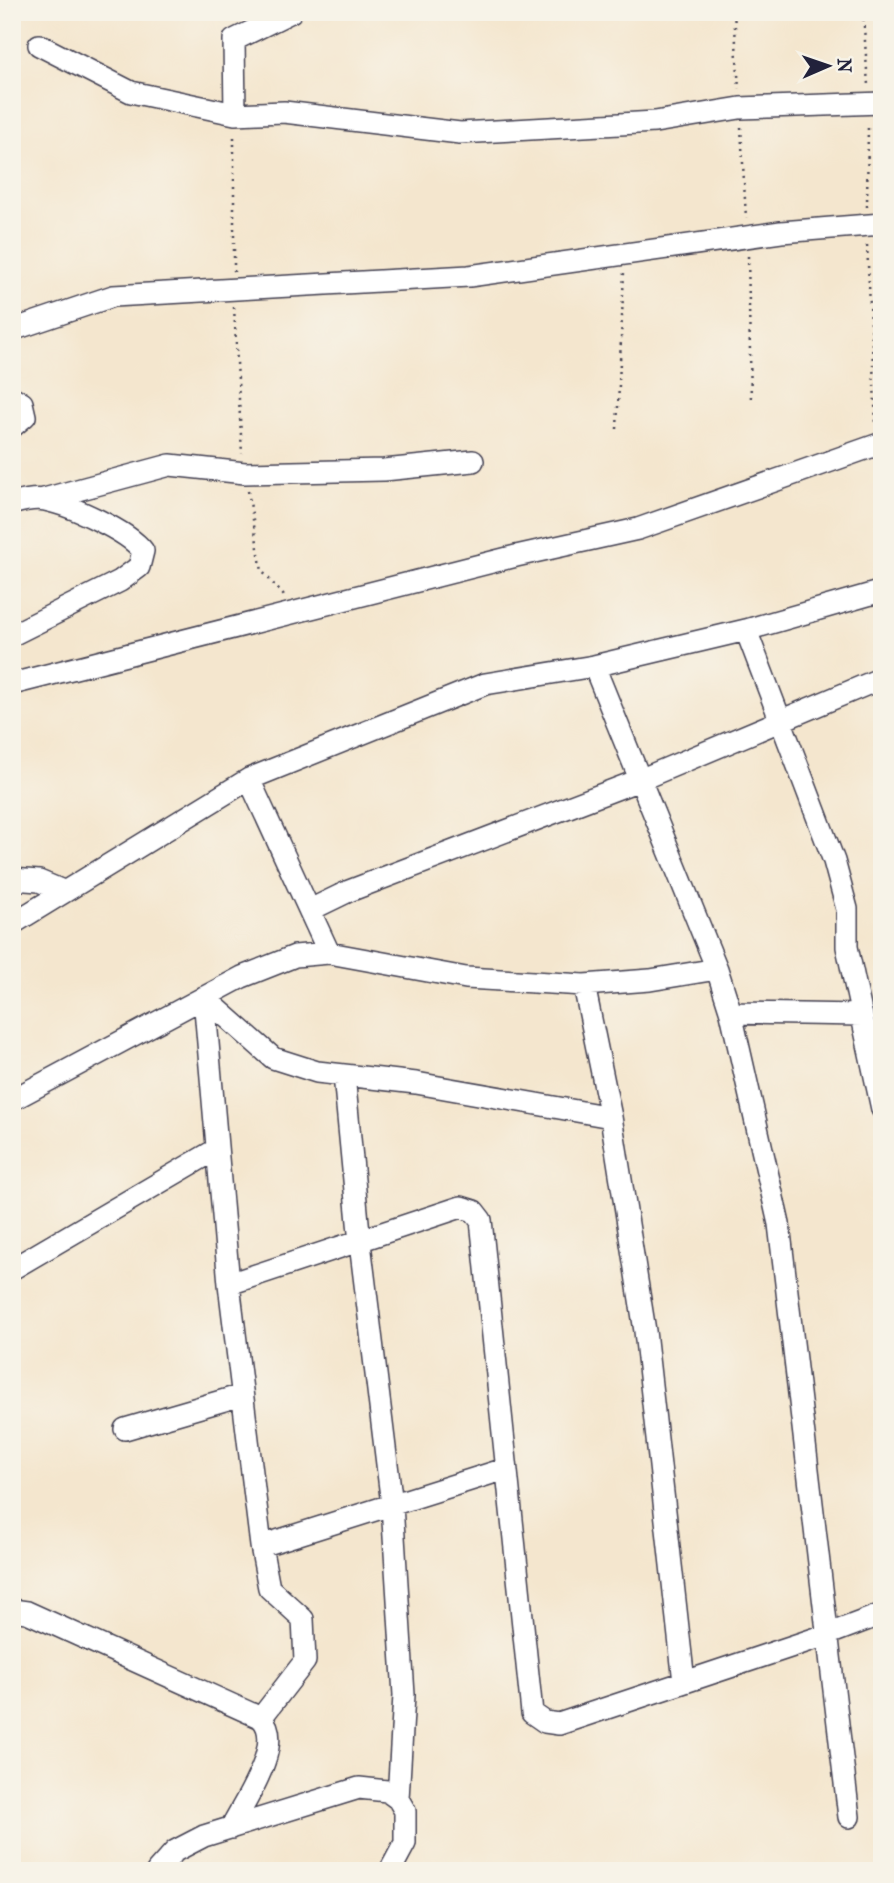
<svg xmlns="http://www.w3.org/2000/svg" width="894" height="1883" font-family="'IM FELL French Canon',serif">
<rect width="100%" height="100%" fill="#f7f3e8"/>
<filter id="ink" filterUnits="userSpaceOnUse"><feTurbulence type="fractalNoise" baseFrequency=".0143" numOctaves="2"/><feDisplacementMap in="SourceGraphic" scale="14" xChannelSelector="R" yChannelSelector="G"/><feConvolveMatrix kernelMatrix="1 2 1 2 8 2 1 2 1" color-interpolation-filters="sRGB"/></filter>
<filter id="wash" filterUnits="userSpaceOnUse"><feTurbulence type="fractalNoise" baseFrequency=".00686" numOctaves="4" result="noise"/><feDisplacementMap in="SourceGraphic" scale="28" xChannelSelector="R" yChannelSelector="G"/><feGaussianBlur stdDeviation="1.57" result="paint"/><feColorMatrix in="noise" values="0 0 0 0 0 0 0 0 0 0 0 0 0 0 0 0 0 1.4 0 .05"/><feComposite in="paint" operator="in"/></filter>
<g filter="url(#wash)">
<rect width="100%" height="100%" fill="#f4e6ce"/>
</g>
<g filter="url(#ink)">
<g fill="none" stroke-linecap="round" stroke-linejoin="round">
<g stroke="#423f51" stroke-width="24">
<path id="minor" d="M39,45l92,47 104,22 49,-2 176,21 195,-11 85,-14 142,-5
M235,114l-1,-74 57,-28
M12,330l101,-34 356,-20 312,-44 101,-8
M12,397l10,6 3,13 -13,11
M44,499l126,-34 75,8 139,-3 89,-9
M12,504c10,-3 23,-6 33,-4 25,5 83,31 98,51l-4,16 -19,14 -108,54
M746,630l88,231 13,48v38l35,162
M594,666l123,303 14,44 48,211 70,593
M12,684l504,-128 122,-27 244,-86
M249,779l80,174
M12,879l27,2 24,10
M312,909l37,-18 293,-112 240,-101
M12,924l237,-145 236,-95 109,-18 152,-36 136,-39
M584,985l27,132 34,214 39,351
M204,997l25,287 32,262 8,42 34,31 2,42 -44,57
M204,997l69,61 44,14 99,11 195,34
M731,1013l131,2
M344,1075l16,168 32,262 12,190 -6,104
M12,1100l230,-123 53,-21 34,-3 137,25 118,7 66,-5 67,-11
M12,1269l205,-120
M229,1284l232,-77 13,4 7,9 51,493 13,9 14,2 270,-90 53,-20
M125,1429l117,-34
M261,1546l244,-77
M12,1610l15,2 234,106c25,24 -17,84 -30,110
M157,1871l18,-20 29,-15 155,-48 28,3 11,8 7,12v32l-15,28"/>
</g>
<path stroke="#423f51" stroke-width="2.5" stroke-dasharray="2 5" stroke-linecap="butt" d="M734,12l5,77
M863,12l5,73
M741,127l5,91
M867,207l1,-84
M867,245l9,179
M748,256l3,144
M234,272v-140
M234,307l8,147
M617,429l7,-157
M248,491l14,80 23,26"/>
<use href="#minor" stroke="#fff" stroke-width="21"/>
</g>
</g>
<rect width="894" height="1883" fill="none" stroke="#f7f3e8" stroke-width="42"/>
<g transform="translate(828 66) rotate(88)" stroke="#f7f3e8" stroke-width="5" paint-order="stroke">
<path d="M0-5L12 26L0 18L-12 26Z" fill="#22223b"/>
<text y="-10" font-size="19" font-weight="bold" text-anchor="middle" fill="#22223b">N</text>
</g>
</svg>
